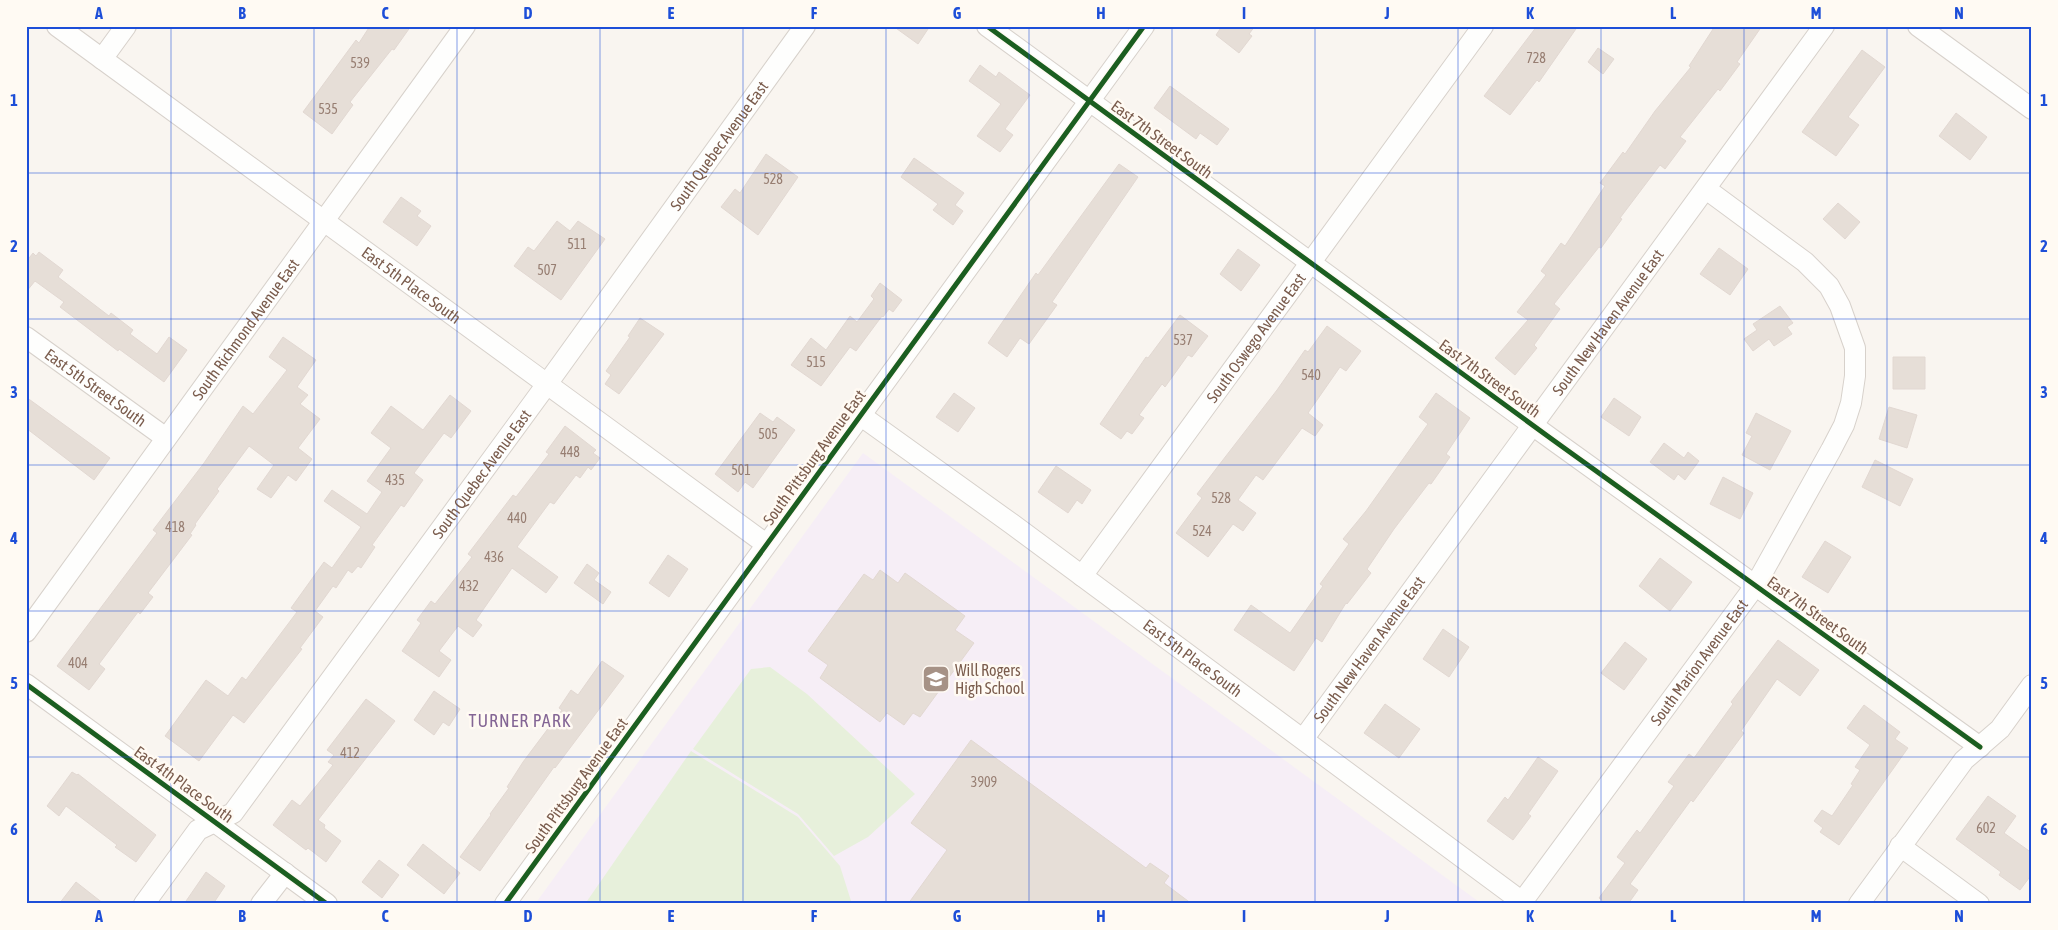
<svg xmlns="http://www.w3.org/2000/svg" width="2058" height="930" font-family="'Asap Condensed',sans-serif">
<rect width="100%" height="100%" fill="#f9f5f0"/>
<path fill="#f6eef6" d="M863,453l619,451h-947z"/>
<path fill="#e7f0db" d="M770,667l37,27 108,100 -47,43 -34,19 -36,-42 -105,-65 58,-80z
M691,751l107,66 42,49 12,38h-267z"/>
<path fill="#e6ded7" stroke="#e2d8d2" d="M370,26h41l-17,24 -2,-1 -42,53 3,3 -21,29 -29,-22 53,-72 3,3z
M893,26h37l-12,18z
M1222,26h33l-6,8 3,2 -13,17 -23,-18z
M1537,26h41l-39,56 -2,-2 -27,35 -26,-19z
M1715,26h47l-25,36 3,2 -20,27 -2,-2 -38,48 6,4 -21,28 -5,-4 -40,53 2,1 -21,29 -2,-1 -45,57 6,5 -26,36 3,3 -22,27 -20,-17 33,-38 -11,-8 29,-37 -5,-4 20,-28 4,3 40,-60 -5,-3 23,-31 2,2 30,-43 36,-44 -2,-1z
M1598,48l16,11 -11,15 -15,-12z
M1862,50l23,17 -37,50 11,8 -23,31 -34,-24z
M980,65l16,12 3,-5 31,23 -25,34 8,6 -13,17 -23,-16 24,-32 -32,-23z
M1170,86l59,43 -12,16 -17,-12 -4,6 -42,-31z
M1956,113l31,24 -17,23 -31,-24z
M766,154l32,23 -40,58 -37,-28 14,-18 5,4z
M914,158l50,35 -9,12 8,6 -10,14 -20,-15 5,-6 -37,-27z
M1119,164l19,13 -86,125 5,3 -28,39 -9,-6 -13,19 -19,-14 48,-70 2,2z
M401,197l20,14 -4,5 14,10 -14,20 -34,-24z
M1838,203l22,19 -15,17 -22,-20z
M557,221l13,10 8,-10 27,18 -44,61 -47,-34 14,-19 6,4z
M1719,248l29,21 -18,26 -30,-21z
M1238,249l22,16 -19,26 -21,-17z
M39,252l24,18 -5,7 51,39 2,-3 22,17 -3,4 27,20 12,-17 18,13 -23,32 -45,-33 -1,2 -58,-44 4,-5 -29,-21 -9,11v-30l7,-9 3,3z
M880,283l22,17 -9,12 -4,-3 -6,8 -1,-1 -26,35 -6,-4 -29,39 -30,-21 20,-27 15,12 24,-34 7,6 17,-23 -3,-3z
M1780,306l13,17 -6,4 5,7 -18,12 -5,-7 -16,12 -9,-12 13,-9 -4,-6z
M1180,315l28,21 -16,21 -4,-2 -23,32 -3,-3 -23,31 5,3 -12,16 -5,-3 -6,8 -21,-15 46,-67 2,1z
M640,318l24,16 -45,60 -14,-10 6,-9 -5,-4 24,-34 -2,-1z
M1327,326l34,25 -15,20 -6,-4 -32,46 15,12 -8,11 -13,-8 -39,52 -7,-5 -18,25 18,13 -13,18 -10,-7 -25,33 -32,-24 26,-35 -5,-4 22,-29 58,-75 28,-40 3,2z
M283,337l33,23 -19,27 11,8 -8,9 20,15 -22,29 14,11 -16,22 -8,-6 -17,23 -14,-9 17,-24 -25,-19 -32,43 2,2 -24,33 1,1 -6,9 2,1 -44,58 5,4 -13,17 -2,-2 -39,52 6,5 -16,21 -32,-24 100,-133 -4,-3 51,-67 39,-57 10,8 34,-44 -18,-13z
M1893,357h32v32h-32z
M954,393l21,15 -17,24 -22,-15z
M1436,393l34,25 -24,36 4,3 -19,27 -2,-1 -35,46 -27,40 4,4 -24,31 -1,-1 -24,39 -6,-4 -22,33 -60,-41 17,-25 39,28 33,-47 -3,-2 29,-40 -6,-5 23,-28 62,-87 -9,-7z
M450,395l21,16 -20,27 -7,-5 -30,40 9,7 -19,27 -3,-2 -29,40 3,2 -14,21 -3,-2 -6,7 -4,-3 -12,18 -3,-2 -18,25 8,6 -23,31 2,1 -58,74 -11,-8 -34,46 -34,-25 41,-56 22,16 14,-19 4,3 51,-68 -6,-4 33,-46 8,6 29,-41 -37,-26 8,-11 35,24 15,-22 -15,-11 24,-33 -20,-15 20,-27 32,24z
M26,397l84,61 -16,22 -68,-52z
M1614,398l27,19 -12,19 -28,-19z
M1889,407l28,8 -10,33 -28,-9z
M760,413l13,9 4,-5 18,13 -42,58 -8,-6 -7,10 -23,-18z
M1756,413l35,18 -21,39 -28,-15 10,-19 -6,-3z
M565,426l31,24 -3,3 7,5 -9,12 -3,-3 -8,11 -4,-3 -22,29 -4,-2 -33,45 41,30 -12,16 -34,-25 -36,52 6,5 -9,12 -15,-11 -19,25 12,9 -12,17 -37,-26 19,-28 -4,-3 14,-19 4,3 37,-47 -4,-3 45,-59 3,2 33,-43 -3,-2z
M1664,443l20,15 4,-6 11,9 -14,19 -7,-6 -4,6 -24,-18z
M1875,460l38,19 -13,27 -38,-19z
M1056,466l35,24 -9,14 -5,-4 -9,13 -30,-21z
M1723,477l30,16 -13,26 -30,-15z
M1825,541l26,16 -23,36 -26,-16z
M668,555l20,14 -19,28 -20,-14z
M1660,558l32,24 -22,29 -31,-25z
M587,564l12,9 -5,7 17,12 -8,12 -29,-21z
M880,570l18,13 7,-10 60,43 -10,14 19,13 -54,74 -7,-4 -9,12 -17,-12 -7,9 -60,-44 8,-13 -20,-14 56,-77 9,6z
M1443,629l26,18 -20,30 -26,-18z
M1778,640l41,30 -19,26 -23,-17 -36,52 3,2 -51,69 -2,-2 -61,84 8,6 -10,14h-21l-8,-6 26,-35 -8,-6 20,-27 3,3 34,-47 -6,-4 21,-28 5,4 39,-54 -2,-2z
M1625,642l22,17 -23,31 -23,-17z
M602,661l22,15 -69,92 -1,-1 -74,104 -20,-14 31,-42 -1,-1 19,-26 -2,-1 16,-25 39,-52 -3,-2 12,-18 7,5z
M434,691l26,18 -11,17 -6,-4 -9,13 -20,-15z
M366,699l29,22 -77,99 7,5 -1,3 17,13 -15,21 -18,-14 -2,2 -33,-25 19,-25 8,6 33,-41 -5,-3 6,-7 -7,-5z
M1385,704l35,25 -21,29 -35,-25z
M1864,705l36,27 -5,7 13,9 -69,97 -19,-13 3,-4 -9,-7 8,-11 10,6 21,-31 -2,-1 9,-14 -5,-3 15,-22 -23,-17z
M971,740l175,128 4,-5 19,13 -5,7 28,21h-284l39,-54 -36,-27z
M1538,757l20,14 -30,43 3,2 -18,24 -26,-19 18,-24 3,3z
M72,772l5,3 1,-1 78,61 -20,27 -21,-15 2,-2 -51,-39 -7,10 -12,-10z
M1988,796l28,20 -12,17 28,20v21l-12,16 -21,-15 2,-3 -45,-33z
M423,844l37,29 -16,21 -37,-29z
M379,860l20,15 -17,23 -20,-16z
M206,872l19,14 -12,18h-29z
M76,882l28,22h-45z"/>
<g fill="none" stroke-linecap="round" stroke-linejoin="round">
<g stroke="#d7d1cb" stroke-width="22">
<g id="minor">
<path id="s1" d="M57,26l709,518"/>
<path d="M987,26l566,414 427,307"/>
<path d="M1918,26l114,83"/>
<path d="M102,59l24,-33"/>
<path id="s2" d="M26,337l140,101"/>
<path id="s3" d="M860,415l152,109 513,380"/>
<path id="s4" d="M1082,576l401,-550"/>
<path id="s5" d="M26,632l439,-606"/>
<path d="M26,684l301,220"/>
<path id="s6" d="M1304,738l520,-712"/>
<path d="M1900,846l79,58"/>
<path id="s7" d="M1522,902l233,-316 76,-136 13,-25 7,-22 4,-27v-28l-15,-42 -11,-20 -24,-24 -99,-73"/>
<path id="s8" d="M144,904l54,-74 35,-17 314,-429 258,-358"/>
<path d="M261,904l24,-31"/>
<path d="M505,904l639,-878"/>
<path d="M1859,904l105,-144 36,-31 32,-44"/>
</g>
</g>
<use href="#minor" stroke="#fefefd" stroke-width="20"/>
<g stroke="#fffaf3" stroke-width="8">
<path id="cycleway" d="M987,26l566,414 427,307
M26,684l301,220
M505,904l639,-878"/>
</g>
<use href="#cycleway" stroke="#1b5e20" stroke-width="5"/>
</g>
<path fill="none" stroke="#1d4ed8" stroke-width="1" stroke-opacity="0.55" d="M171,26v878M314,26v878M457,26v878M600,26v878M743,26v878M886,26v878M1029,26v878M1172,26v878M1315,26v878M1458,26v878M1601,26v878M1744,26v878M1887,26v878M26,173h2006M26,319h2006M26,465h2006M26,611h2006M26,757h2006"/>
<defs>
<g id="school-square" transform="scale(1.4375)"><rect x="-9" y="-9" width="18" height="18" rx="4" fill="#a69286" stroke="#fffaf3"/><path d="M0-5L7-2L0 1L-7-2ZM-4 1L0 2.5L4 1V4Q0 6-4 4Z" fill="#fff"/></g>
</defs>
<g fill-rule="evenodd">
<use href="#school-square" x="936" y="679"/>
</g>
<g text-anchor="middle" stroke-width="5" stroke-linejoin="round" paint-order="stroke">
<g font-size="14" fill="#977e72">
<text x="1536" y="63">728</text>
<text x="360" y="68">539</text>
<text x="328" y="114">535</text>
<text x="773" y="184">528</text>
<text x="577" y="249">511</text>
<text x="547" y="275">507</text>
<text x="1183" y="345">537</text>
<text x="816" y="367">515</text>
<text x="1311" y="380">540</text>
<text x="768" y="439">505</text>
<text x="570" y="457">448</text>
<text x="741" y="475">501</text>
<text x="395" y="485">435</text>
<text x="1221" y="503">528</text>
<text x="517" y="523">440</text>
<text x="175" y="532">418</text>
<text x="1202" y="536">524</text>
<text x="494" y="562">436</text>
<text x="469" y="591">432</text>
<text x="78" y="668">404</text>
<text x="350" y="758">412</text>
<text x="984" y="787">3909</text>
<text x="1986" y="833">602</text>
</g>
<g font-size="16" fill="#7a5c4d" stroke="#fffaf3">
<text transform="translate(1162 139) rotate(36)" y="6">East 7th Street South</text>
<text dy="6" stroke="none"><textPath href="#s8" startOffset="956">South Quebec Avenue East</textPath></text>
<text dy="6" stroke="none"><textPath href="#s1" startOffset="439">East 5th Place South</textPath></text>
<text dy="6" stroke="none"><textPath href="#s6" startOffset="515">South New Haven Avenue East</textPath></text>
<text dy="6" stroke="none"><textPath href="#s5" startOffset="374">South Richmond Avenue East</textPath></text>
<text dy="6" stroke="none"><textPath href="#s4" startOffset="295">South Oswego Avenue East</textPath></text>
<text transform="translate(1490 378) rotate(36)" y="6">East 7th Street South</text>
<text dy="6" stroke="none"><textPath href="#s2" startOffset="86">East 5th Street South</textPath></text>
<text transform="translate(814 457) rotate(-54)" y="6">South Pittsburg Avenue East</text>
<text dy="6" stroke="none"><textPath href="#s8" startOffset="551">South Quebec Avenue East</textPath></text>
<text transform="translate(1818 615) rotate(36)" y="6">East 7th Street South</text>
<text dy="6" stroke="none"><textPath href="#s6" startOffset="110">South New Haven Avenue East</textPath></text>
<text dy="6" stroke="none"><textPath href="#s3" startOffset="412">East 5th Place South</textPath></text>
<text dy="6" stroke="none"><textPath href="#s7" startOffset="298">South Marion Avenue East</textPath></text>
<text transform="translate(184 784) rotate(36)" y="6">East 4th Place South</text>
<text transform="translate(576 785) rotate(-54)" y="6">South Pittsburg Avenue East</text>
</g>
<g font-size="16" fill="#7a5c4d" stroke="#fffaf3" text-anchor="start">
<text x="955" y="676">Will Rogers<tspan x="955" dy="18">High School</tspan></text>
</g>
<g font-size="18" letter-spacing="1" fill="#846695" stroke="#fffaf3">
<text x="520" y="727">TURNER PARK</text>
</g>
</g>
<rect width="2058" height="930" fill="none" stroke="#fffaf3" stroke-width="55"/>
<rect x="28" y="28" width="2002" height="874" fill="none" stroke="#1d4ed8" stroke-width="2"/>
<g font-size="16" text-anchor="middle" font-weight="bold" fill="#1d4ed8">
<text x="99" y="19">A</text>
<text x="242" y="19">B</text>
<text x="385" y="19">C</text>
<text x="528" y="19">D</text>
<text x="671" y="19">E</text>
<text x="814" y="19">F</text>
<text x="957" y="19">G</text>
<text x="1101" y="19">H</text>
<text x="1244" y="19">I</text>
<text x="1387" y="19">J</text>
<text x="1530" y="19">K</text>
<text x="1673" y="19">L</text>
<text x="1816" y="19">M</text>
<text x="1959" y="19">N</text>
<text x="14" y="106">1</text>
<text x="2044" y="106">1</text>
<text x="14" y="252">2</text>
<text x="2044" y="252">2</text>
<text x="14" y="398">3</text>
<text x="2044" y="398">3</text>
<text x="14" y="544">4</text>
<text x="2044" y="544">4</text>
<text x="14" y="689">5</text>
<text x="2044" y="689">5</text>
<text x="14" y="835">6</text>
<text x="2044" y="835">6</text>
<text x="99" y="922">A</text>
<text x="242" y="922">B</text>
<text x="385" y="922">C</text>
<text x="528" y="922">D</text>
<text x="671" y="922">E</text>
<text x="814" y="922">F</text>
<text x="957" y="922">G</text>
<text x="1101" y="922">H</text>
<text x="1244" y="922">I</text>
<text x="1387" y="922">J</text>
<text x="1530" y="922">K</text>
<text x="1673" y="922">L</text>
<text x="1816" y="922">M</text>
<text x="1959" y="922">N</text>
</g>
</svg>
